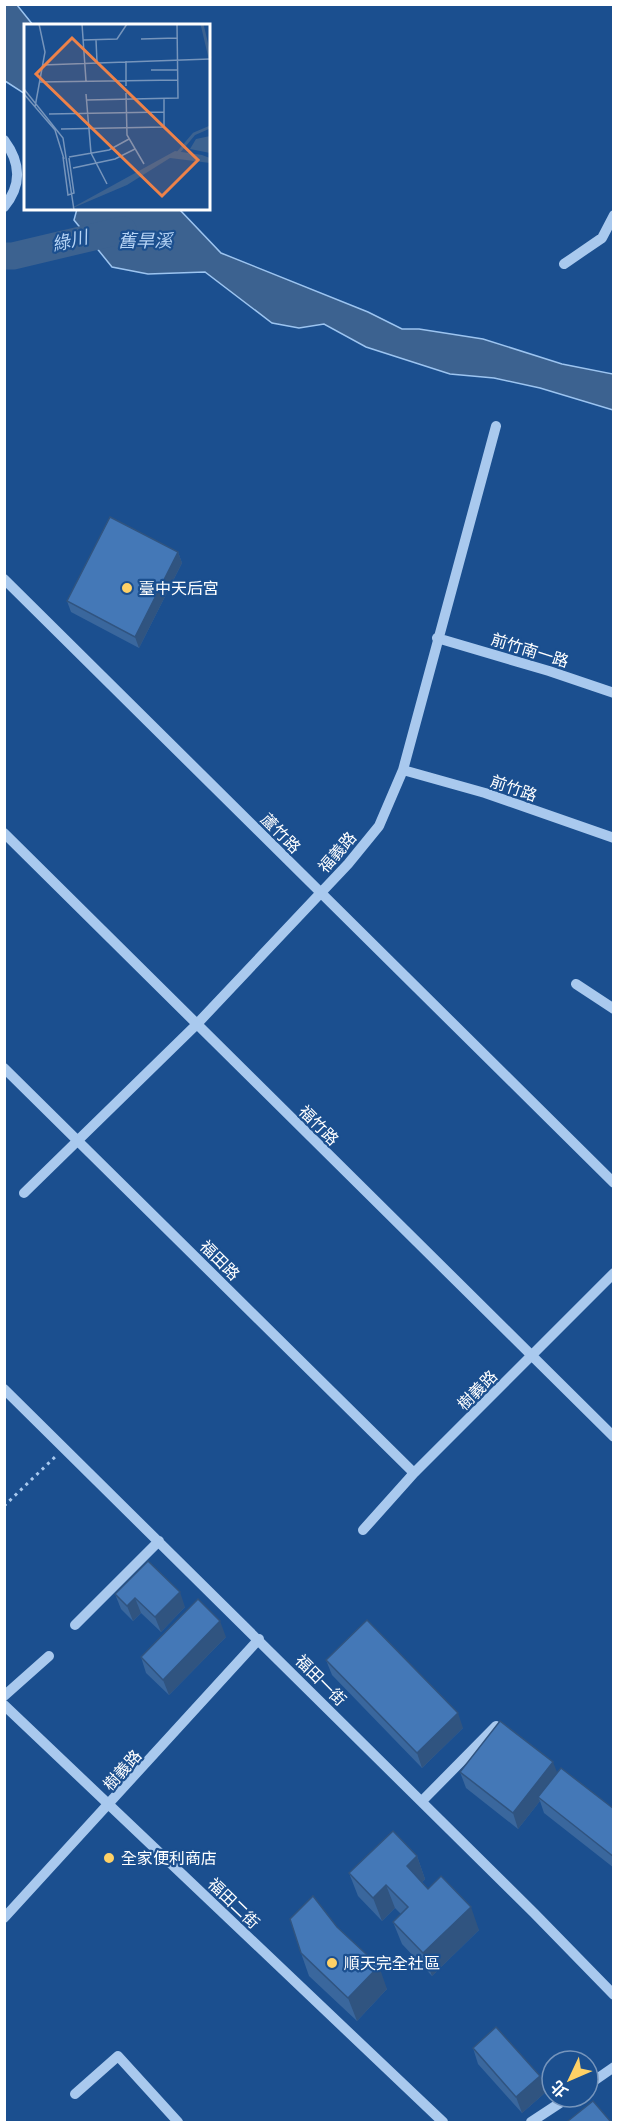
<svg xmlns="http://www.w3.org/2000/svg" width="618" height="2127" font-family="'PT Sans','Noto Sans TC',sans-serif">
<rect width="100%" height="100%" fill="#1b4f8f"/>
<path fill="#3c6290" stroke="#9cc4f0" stroke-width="1.5" d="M4,5h13l16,20 -7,1 -1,68 -20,-13z
M77,209h102l42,44 147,59 34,17h17l64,10 79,25 51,10v36l-73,-22 -46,-10 -44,-4 -84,-27 -42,-23 -25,4 -27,-5 -67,-51 -57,2 -36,-7 -38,-47z"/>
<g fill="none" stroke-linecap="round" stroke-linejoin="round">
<path stroke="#3c6290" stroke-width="27" d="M4,256h9l110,-26"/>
<path stroke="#a9c9ee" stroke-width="3" stroke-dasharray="3 4.5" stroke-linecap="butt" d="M4,1506l51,-49"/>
<path stroke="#a9c9ee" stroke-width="10" d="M4,140c17,23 18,45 0,67
M564,264l38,-26 12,-23
M4,579l610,604
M437,638l112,33 65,22
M403,770l82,23 129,45
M4,833l610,604
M576,984l38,25
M4,1068l410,405
M24,1193l172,-168 152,-161 31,-38 24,-56 93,-344
M4,1389l530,524 80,82
M363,1530l51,-57 200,-200
M75,1625l84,-84
M4,1696l45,-40
M4,1705l439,417
M422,1801l74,-75
M4,1918l255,-279
M588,2085l26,-18
M75,2094l43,-38 60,66
M531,2122l38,-25"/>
</g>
<path fill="#3a679d" d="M178,552l4,11 -43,85 -68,-36 -4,-11z
M115,1594l70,13 -24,25 -20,-19 -8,8 -12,-12z
M226,1637l-57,58 -23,-22 -5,-16z
M326,1660l137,68 -41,40 -90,-93z
M460,1772l97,1 57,36v59l-70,-55 -4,-12 -22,28 -52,-41z
M417,1856l8,23 -3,3 6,7 51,41 -47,46 -30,-32 -9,-22 8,-8 -6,-6 -13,13 -24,-25 -9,-23z
M337,1927l50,62 -30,32 -48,-45 -8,-23z
M473,2048l67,28 6,16 -24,21 -44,-49z"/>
<path fill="#305480" d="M178,552l4,11 -43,85 -4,-11z
M180,1592l5,15 -24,25 -6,-15z
M135,1598l6,15 -8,8 -6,-15z
M220,1621l6,16 -57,58 -6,-15z
M458,1713l5,15 -41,40 -5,-15z
M553,1762l6,15 -21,20 2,4 -22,28 -5,-16z
M417,1856l8,23 -10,10 -8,-23z
M386,1885l9,23 -13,13 -9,-23z
M471,1907l8,23 -47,46 -9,-23z
M379,1966l8,23 -30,32 -9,-23z
M540,2076l6,16 -24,21 -6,-16z"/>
<path fill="#4478b7" stroke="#305480" stroke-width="1.5" d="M110,517l68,35 -43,85 -68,-36z
M148,1561l32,31 -25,25 -20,-19 -8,8 -12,-12z
M198,1599l22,22 -57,59 -22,-23z
M367,1620l91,93 -41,40 -91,-93z
M500,1721l53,41 -40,51 -53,-41z
M561,1768l53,41v48l-76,-60z
M393,1831l24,25 -10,10 21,23 13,-13 30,31 -48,46 -30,-31 15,-15 -22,-22 -13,13 -24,-25z
M313,1896l24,31 42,39 -31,32 -47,-45 -11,-34z
M496,2027l44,49 -24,21 -43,-49z
M593,2101l18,21h-42l-1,-1z"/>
<g fill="#ffd166" stroke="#1b4f8f" stroke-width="2">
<circle cx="127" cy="588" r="6"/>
<circle cx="109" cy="1858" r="6"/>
<circle cx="332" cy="1963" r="6"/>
</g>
<g text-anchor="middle" stroke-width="4.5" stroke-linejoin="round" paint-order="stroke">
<g font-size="16" fill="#fff" stroke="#1b4f8f" text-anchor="start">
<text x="139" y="594">臺中天后宮</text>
<text x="121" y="1864">全家便利商店</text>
<text x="344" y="1969">順天完全社區</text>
</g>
<g font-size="16" fill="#fff" stroke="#1b4f8f">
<text transform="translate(530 650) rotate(17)" y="6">前竹南一路</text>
<text transform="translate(514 788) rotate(19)" y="6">前竹路</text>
<text transform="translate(281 833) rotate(45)" y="6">蘆竹路</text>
<text transform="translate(337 852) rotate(-49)" y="6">福義路</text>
<text transform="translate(319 1125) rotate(45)" y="6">福竹路</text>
<text transform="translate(220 1260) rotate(45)" y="6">福田路</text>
<text transform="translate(477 1390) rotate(-45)" y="6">樹義路</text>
<text transform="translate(321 1680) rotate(45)" y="6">福田一街</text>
<text transform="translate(122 1770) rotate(-48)" y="6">樹義路</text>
<text transform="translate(234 1903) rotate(44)" y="6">福田二街</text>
</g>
<g font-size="18" font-style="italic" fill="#b5d3f5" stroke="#1b4f8f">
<text transform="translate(70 241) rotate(-13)" y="6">綠川</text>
<text x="145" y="247">舊旱溪</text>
</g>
</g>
<g transform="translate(24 24)">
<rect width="186" height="186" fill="#1b4f8f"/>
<path d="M186,112v17l-20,-4 6,-10zM151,127l27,4 8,3v5l-40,-5 -43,27 -59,25z" fill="#3c6290"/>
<path fill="none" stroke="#3c6290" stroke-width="3" d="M178,0l8,34M153,130l17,-20 16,-7"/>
<path fill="none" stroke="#7695bc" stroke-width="1.5" d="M58,0l4,57M117,15l36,-1M59,16l34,-1 10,-15M72,16l1,22M18,41l168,-6M127,46h27M15,58l139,-2M102,62v-25M0,65l39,49 11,72M102,69l1,42 17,29M0,70l31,36 9,29M62,70l5,59 16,31M63,76l91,-2 -1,-74M11,83l10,-55 -6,-28M25,90l115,-2M37,105l103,-2v-29M39,133l5,38 6,-2 -5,-35M45,133l40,-7 20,-11M49,144l42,-9 20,-10"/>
<path fill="#ee8249" fill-opacity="0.15" stroke="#ee8249" stroke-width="3" d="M48,14l126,122 -36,36 -126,-122z"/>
<rect width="186" height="186" fill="none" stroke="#fff" stroke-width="3"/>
</g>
<rect width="618" height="2127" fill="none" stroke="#ffffff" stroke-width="12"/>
<g transform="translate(570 2079) rotate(226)"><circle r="28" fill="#1b4f8f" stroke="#7695bc" stroke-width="1.5"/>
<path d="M0-4.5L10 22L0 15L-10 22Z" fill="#ffd166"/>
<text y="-9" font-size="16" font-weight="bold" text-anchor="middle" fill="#ffffff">北</text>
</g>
</svg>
